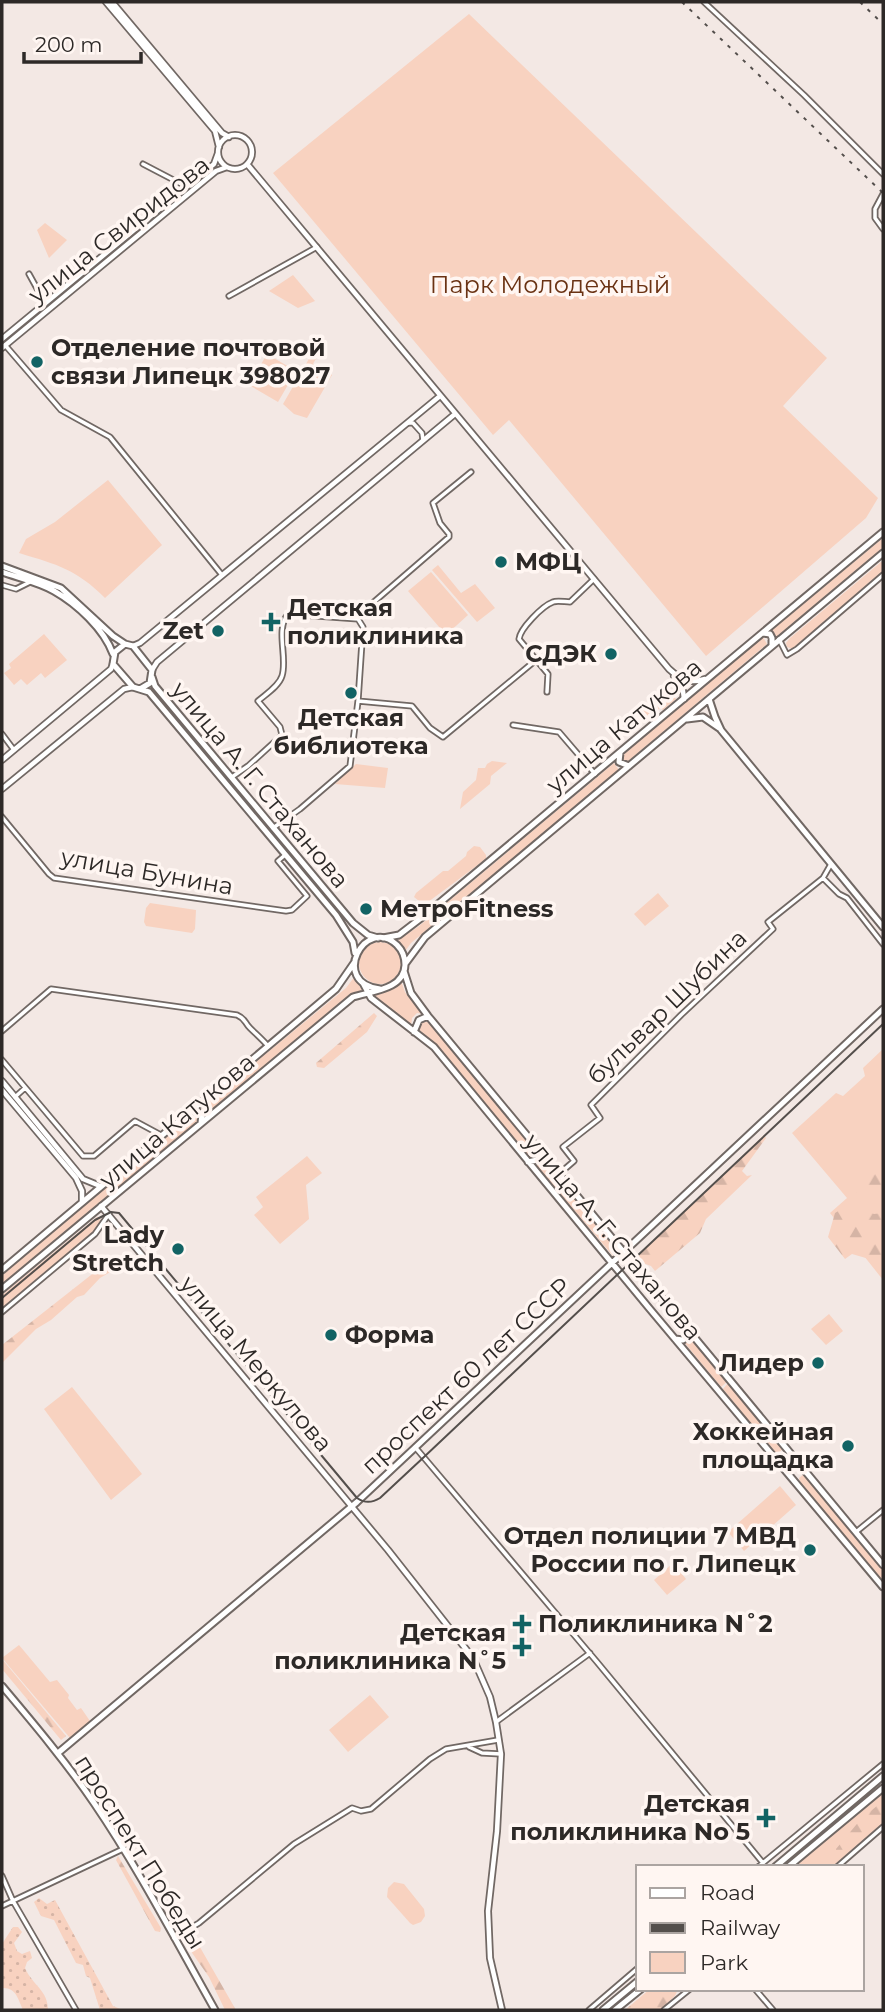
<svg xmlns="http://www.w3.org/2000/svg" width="885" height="2012" font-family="Montserrat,sans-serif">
<defs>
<pattern id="forest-firs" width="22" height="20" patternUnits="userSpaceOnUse" patternTransform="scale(1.75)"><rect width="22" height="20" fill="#f8d2c0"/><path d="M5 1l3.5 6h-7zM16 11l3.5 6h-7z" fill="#d5b4a5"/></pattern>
<pattern id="garden-dots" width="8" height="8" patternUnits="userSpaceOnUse" patternTransform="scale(1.75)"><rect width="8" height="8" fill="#f8d2c0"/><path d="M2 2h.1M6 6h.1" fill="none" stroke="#d5b4a5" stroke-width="1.8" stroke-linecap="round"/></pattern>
</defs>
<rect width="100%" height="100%" fill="#f3e8e4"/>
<path fill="#f8d2c0" d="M469,14l358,344 -44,48 95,92 -12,20 -160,138 -197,-236 -16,15 -220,-262z
M45,223l22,17 -18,18 -12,-28z
M293,275l22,26 -17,7 -29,-17z
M314,350l5,3 -6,11 10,2 9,9 -25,43 -13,-4 -11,-10z
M267,354l29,17 -18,31 -29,-17z
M108,480l54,65 -57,53c-29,-29 -47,-33 -86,-45l7,-14 29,-17z
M883,538v10l-107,89 -4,-7z
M881,562h2v12l-90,75 -6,-2 -1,-4 4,-5z
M438,565l23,28 14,-9 20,24 -18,14 -45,-52z
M431,572l37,43 -22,20 -38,-44z
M44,634l23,26 -22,18 -4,-5 -14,12 -6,-6 -7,6 -10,-12 7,-5 -2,-4z
M763,637l4,7 -141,119 -5,-7z
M664,692l9,3 3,4 -13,11 -3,-2 -24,20 -5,-7z
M492,761l15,2 -16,13 -1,8 -30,25 3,-17 13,-12 2,-12h7l2,-4z
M614,763l5,7 -208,173 -5,7 -8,-10 21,-14z
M356,764l32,4 -3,20 -50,-4z
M474,846l6,1 6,8v4l-62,46 -10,-8 2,-4 27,-22h5l18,-15 1,-4z
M658,893l11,13 -24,20 -11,-12z
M150,903l46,7 -1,19 -3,4 -46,-7 -2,-4 2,-14z
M359 963a21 21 0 1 1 42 0a21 21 0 1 1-42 0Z
M355,976l7,15 -10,4 -146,119 -5,-7 145,-119z
M401,981l4,11 18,22 -6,-1 -5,5 -1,9 -36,-28 -5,-6 25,-5z
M421,1022h8l108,130 -2,6h-4l-93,-110 -20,-19z
M883,1049v231l-53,-67 17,-15 -55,-65 44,-40 7,3 22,-20 -2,-8z
M193,1114l6,3 -1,4 -196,163v-9z
M307,1156l15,17 -16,12 3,34 -29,25 -26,-29 9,-8 -7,-10z
M543,1159l75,92 -5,5 -77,-91h4z
M97,1217l3,1 1,3 -9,14 -90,75v-15z
M829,1314l14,17 -17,14 -15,-16z
M690,1335l38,46 -7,6 -38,-46z
M729,1382l55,66 -8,7 -53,-66z
M72,1387l70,87 -31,26 -67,-91z
M804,1474l79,94v14l-83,-99 -1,-5z
M780,1486l16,19 -52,46 -16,-19z
M673,1563l13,16 -19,16 -13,-15z
M19,1645l31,37 7,-2 12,15 -1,3 9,12 4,-2 9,13 -20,17 -68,-80z
M370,1695l19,22 -41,35 -19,-22z
M883,1791v34l-51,42h-40z
M394,1882l10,2 20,25 1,7 -4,6 -8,3 -3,-2 -23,-26 1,-9z"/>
<path fill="url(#forest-firs)" d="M374,1013l3,3 -10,16 -43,36 -7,-1 -1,-4z
M764,1135l2,3 -24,33 5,5 5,-1 -46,44 -6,14 -45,38 -4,-5 -11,-4 -1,-8z
M883,1155v52l-7,2 -31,-27z
M848,1205l26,9 9,-1v56l-7,-8 -24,-7 -7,5 -17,-22 7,-24z
M105,1264l7,7 -12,7 -16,17 -7,2 -26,23 -15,9 -34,34v-18z
M2,1659l64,77 -5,4 -59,-71z
M883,1801v20l-2,3 -29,23 -16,9v-7l25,-30z
M118,1856l43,72 -1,4 -5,-1 -39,-71z
M187,1937l10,5 39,68h-11l-16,-33 -19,-27z
M650,1989h28l-3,7 -15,14h-35z"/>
<path fill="url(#garden-dots)" d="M39,1898l8,6 8,-4 58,106 10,4h-23l-10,-32 -4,-2 -3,-11 -7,-2 -22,-43 -13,-4 -7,-14z
M13,1927h5l4,5 -8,11 3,8 5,3 8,-3 2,7 -5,4 -2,6c8,18 23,22 23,42h-25c-5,-11 -7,-23 -21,-22v-44z"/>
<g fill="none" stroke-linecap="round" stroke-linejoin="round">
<g stroke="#716864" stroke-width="7">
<path id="minor" d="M704,2l100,93 79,79
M143,164l44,23
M883,194l-8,15v9l8,11
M29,274l16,29
M229,296l88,-49
M5,345l56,65 49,27 112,138
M408,423h5l9,10 1,7
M2,585l14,4 14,-7
M779,639l8,16 10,-6 86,-74
M547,692l1,-18 -29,-35c1,-10 23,-33 34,-37 4,-2 12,0 17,0l24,-23
M358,701l54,5 18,22 13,9 93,-77
M513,725l46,7 36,42
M2,734l12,16
M232,777l16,-11 34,-31 -2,-8 -22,-26c8,-7 21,-15 24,-25 6,-18 -7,-46 6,-62l70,5
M2,817l47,57 5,4 232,33 6,-1 15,-14 -29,-35 7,-6
M273,828l27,-19 50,-43 8,-65 5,-74 -5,-8 2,-5 89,-77v-3l-9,-11 -7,-20 38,-31
M823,878l16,16 8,4 36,46
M2,1031l49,-42 186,26c9,4 7,7 13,13 6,6 12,11 18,18
M2,1060l81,96h11l41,-35 26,14
M15,1097l10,-9
M559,1174l15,-13 -11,-14 37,-29 -9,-13 90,-90 92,-86 -5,-7 55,-44 8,-14
M2,1312l93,-78 14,-20
M415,1447l182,215 166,201
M856,1532l27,-22
M496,1722l94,-69
M469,1747l13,6 19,1
M758,1867l125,-103
M837,1867l46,-40
M2,1876l11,25 63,109
M2,1906l121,-57
M174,1938l25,-15 95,-79 58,-36 9,3 10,-2 59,-50 16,-10 52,-9
M755,1989l18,21
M589,2010l49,-42
M664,2010l26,-21"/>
</g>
<g stroke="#716864" stroke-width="8">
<path id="tertiary" d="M106,2l109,129 4,16
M112,2l110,131 7,4
M218 152a17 17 0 1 1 34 0a17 17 0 1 1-34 0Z
M247,164l422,505c12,11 20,15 36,10
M2,339l212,-175 4,-11
M2,348l214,-177 11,-4
M133,646l7,-3 300,-247
M152,670l5,-8 298,-248
M674,676l9,15 1,8
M2,760l109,-91 2,-5
M2,789l122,-100 9,-2
M2,1081l81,98 17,7
M2,1090l74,88 6,13v10
M101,1206l287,344 85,108 17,39 6,25 5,32 -4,77 -9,80 2,47 12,52"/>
</g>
<g stroke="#716864" stroke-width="9">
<path id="secondary" d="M2,566l59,22 52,48 12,8 8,2 19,24 -2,13 -10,6
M2,572c17,6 36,10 52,19 23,13 50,38 59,63
M763,633l7,1 2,4v8
M125,644l-10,8 -2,12 20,23 16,5 187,223 17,27 2,11
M152,677l3,9 198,237 15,12 10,3
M709,699l6,18 6,13 162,197
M687,719l16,-2 16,11
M620,753l-1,9 10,4
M383,938l16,-3 26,-20 458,-383
M405,964l20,-27 458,-384
M404,971l7,22 17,23 455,549
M363,983l8,15 63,49 215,261 234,279
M414,1032l5,-12 9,-4
M192,1110l10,4 -1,9
M528,1162l9,-2 4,-8
M2,1270l334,-281 18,-26
M2,1289l351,-292c18,-6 51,-7 52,-32 0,-8 -3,-15 -8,-20 -32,-30 -68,38 -17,44
M675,1339l8,1 3,-3 -1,-9
M2,1686c32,38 64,76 92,117 45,66 82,138 121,207
M58,1753l299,-251 526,-493
M775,1867l108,-91
M788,1867l95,-79
M603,2010l35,-29
M615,2010l26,-21"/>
</g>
<use href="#minor" stroke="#fff" stroke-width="3.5"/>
<use href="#tertiary" stroke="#fff" stroke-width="4.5"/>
<use href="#secondary" stroke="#fff" stroke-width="5"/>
<path stroke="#544f4c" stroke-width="2" d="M2,1298l93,-78 16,-8 8,1 238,285c7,5 15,5 23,0l44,-41 459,-433"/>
<path stroke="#544f4c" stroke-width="2" stroke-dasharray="3.5 7" stroke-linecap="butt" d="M682,2l201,191
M860,2l23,22"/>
</g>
<g fill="#126364" stroke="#fff6f2" stroke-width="2.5">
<circle cx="37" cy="362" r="7"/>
<circle cx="501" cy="562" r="7"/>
<path d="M267.5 611.5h7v7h7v7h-7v7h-7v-7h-7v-7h7z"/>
<circle cx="218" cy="631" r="7"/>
<circle cx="611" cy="654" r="7"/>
<circle cx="351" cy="693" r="7"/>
<circle cx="366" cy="909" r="7"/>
<circle cx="178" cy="1249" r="7"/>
<circle cx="331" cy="1335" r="7"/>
<circle cx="818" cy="1363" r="7"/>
<circle cx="848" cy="1446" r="7"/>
<circle cx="810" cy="1550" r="7"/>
<path d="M518.5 1613.5h7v7h7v7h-7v7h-7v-7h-7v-7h7z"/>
<path d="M518.5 1636.5h7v7h7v7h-7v7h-7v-7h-7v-7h7z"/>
<path d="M762.5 1807.5h7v7h7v7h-7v7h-7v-7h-7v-7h7z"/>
</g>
<g text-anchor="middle" stroke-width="7" stroke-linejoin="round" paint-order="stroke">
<g font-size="24" fill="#2d2927" stroke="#fff6f2">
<text transform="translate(119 230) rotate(-38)" y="8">улица Свиридова</text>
<text transform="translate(624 726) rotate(-40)" y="8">улица Катукова</text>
<text transform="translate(260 785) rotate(50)" y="8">улица А. Г. Стаханова</text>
<text transform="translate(147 872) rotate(10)" y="8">улица Бунина</text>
<text transform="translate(667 1007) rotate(-44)" y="8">бульвар Шубина</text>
<text transform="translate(177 1121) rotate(-40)" y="8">улица Катукова</text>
<text transform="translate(613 1237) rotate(50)" y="8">улица А. Г. Стаханова</text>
<text transform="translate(256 1364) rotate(50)" y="8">улица Меркулова</text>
<text transform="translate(466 1376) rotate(-43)" y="8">проспект 60 лет СССР</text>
<text transform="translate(140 1852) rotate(58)" y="8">проспект Победы</text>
</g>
<g font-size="24" fill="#6a3213" stroke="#fff6f2">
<text x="550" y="293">Парк Молодежный</text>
</g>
<g font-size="24" font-weight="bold" fill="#2d2927" stroke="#fff6f2" text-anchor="end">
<text x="51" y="356" text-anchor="start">Отделение почтовой<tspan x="51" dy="28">связи Липецк 398027</tspan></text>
<text x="515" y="570" text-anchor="start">МФЦ</text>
<text x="287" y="616" text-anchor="start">Детская<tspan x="287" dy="28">поликлиника</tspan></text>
<text x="204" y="639">Zet</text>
<text x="597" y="662">СДЭК</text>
<text x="351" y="726" text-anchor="middle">Детская<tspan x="351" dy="28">библиотека</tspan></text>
<text x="380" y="917" text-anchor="start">МетроFitness</text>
<text x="164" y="1243">Lady<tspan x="164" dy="28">Stretch</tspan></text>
<text x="345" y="1343" text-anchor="start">Форма</text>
<text x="804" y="1371">Лидер</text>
<text x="834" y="1440">Хоккейная<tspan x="834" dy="28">площадка</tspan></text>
<text x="796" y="1544">Отдел полиции 7 МВД<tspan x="796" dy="28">России по г. Липецк</tspan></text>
<text x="538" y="1632" text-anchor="start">Поликлиника N˚2</text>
<text x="506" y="1641">Детская<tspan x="506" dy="28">поликлиника N˚5</tspan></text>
<text x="750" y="1812">Детская<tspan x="750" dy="28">поликлиника No 5</tspan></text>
</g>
</g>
<rect width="885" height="2012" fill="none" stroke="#2d2927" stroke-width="7"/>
<rect x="636" y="1865" width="228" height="126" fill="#fff6f2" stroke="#aba4a1" stroke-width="2"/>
<rect x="650" y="1888" width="35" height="10" fill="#ffffff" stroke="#aba4a1" stroke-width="2"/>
<text x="700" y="1900" font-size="21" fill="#2d2927">Road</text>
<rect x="650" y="1923" width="35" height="10" fill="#544f4c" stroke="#aba4a1" stroke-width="2"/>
<text x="700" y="1935" font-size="21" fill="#2d2927">Railway</text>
<rect x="650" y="1952" width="35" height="21" fill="#f8d2c0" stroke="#aba4a1" stroke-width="2"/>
<text x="700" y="1970" font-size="21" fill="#2d2927">Park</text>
<path d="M24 52v10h117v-10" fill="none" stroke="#2d2927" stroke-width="3.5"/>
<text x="35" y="52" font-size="21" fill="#2d2927" stroke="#fff6f2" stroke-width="5" paint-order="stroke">200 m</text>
</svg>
